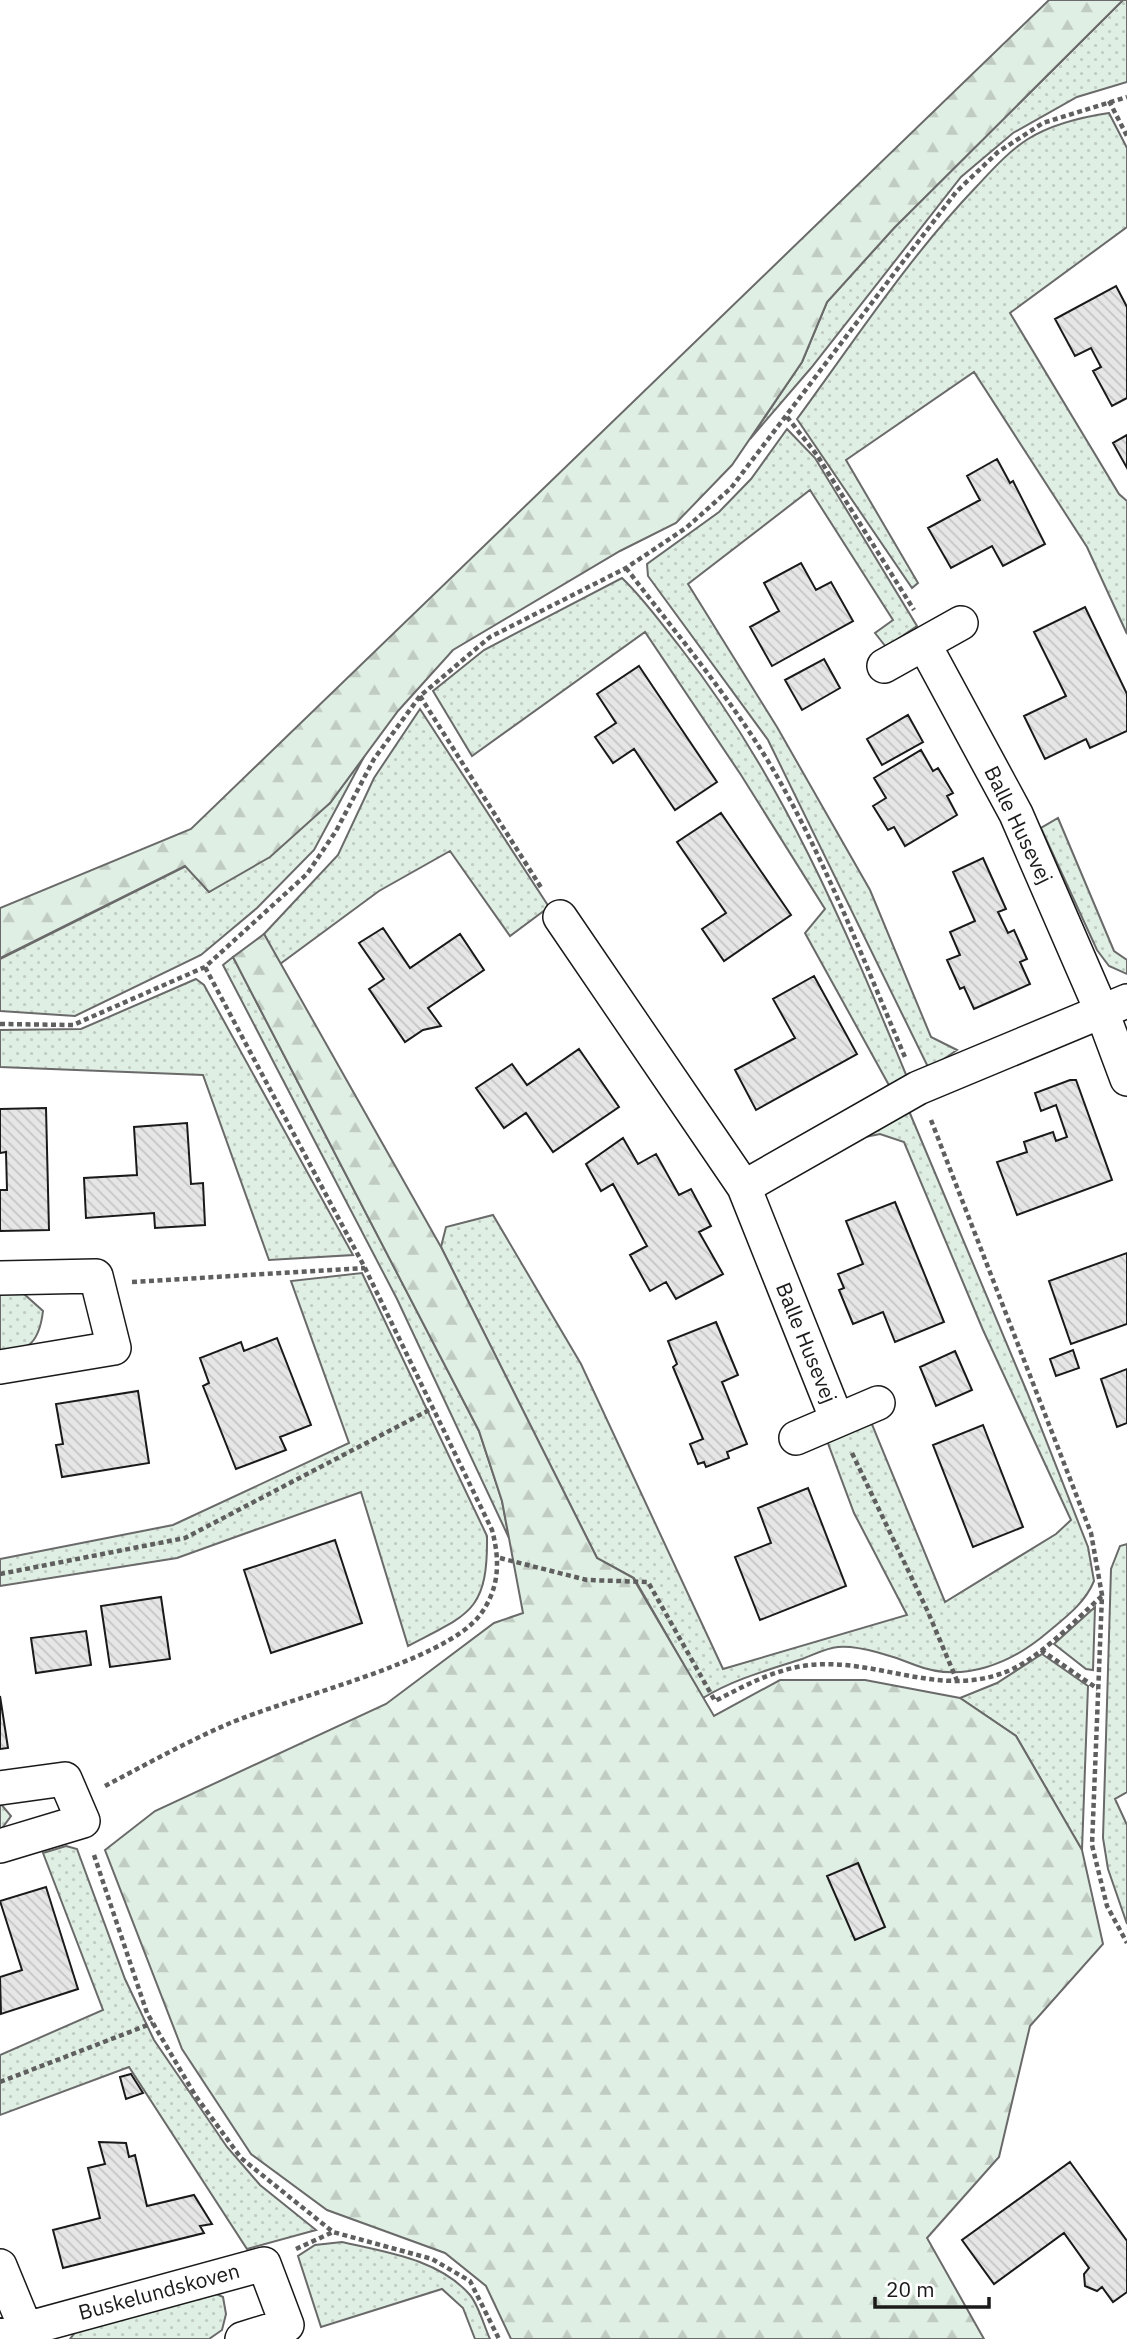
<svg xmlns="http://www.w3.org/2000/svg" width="1127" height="2339" font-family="'IBM Plex Sans',sans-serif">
<defs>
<pattern id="grass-dots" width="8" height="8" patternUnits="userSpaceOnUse" patternTransform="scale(1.75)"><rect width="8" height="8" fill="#e0efe3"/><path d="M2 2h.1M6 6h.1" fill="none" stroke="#c0ccc2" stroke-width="1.8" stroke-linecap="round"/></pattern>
<pattern id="forest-firs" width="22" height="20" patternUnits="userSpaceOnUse" patternTransform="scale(1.75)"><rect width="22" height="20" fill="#e0efe3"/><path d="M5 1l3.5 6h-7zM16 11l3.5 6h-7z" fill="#c0ccc2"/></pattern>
<pattern id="building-back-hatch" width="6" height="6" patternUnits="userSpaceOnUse" patternTransform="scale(1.75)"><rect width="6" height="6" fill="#e6e6e6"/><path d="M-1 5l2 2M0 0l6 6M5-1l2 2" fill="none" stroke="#c5c5c5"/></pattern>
</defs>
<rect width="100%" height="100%" fill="#fff"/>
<path fill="url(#grass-dots)" stroke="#6a6a6a" stroke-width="2" d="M1123,0h4v82l-50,15 -64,36 -52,44 -150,191 -61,71 52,-77 25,-60 67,-74z
M1109,113l18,35v79l-117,86 109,181 8,7v133l-40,-87 -113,-175 -128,88 72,123 -6,5 -115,-169c58,-79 112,-162 180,-233 15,-16 32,-35 51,-47 24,-15 54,-22 81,-26z
M787,429l28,29 102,168 -31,21 -11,-14 18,-13 -83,-130 -122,94 89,143 93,163 61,147 26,13 -28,19 -161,-329 -120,-164 -1,-12 72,-52 32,-33z
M622,578c22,21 39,45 58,69 102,130 164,278 227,430l-17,10 -85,-154 20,-24 -84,-134 -96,-143 -173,124 -39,-65 51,-41z
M420,709l129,198 -39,29 -60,-85 -71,40 -99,73 -16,-30 74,-79 36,-77z
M365,755l-51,95 -57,58 -56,47 -126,61 -75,-5v-52l186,-93 23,26 121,-89z
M1058,818l56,133 13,9v14l-18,-8 -12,-16 -56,-122z
M233,957l246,474 23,70 7,37 -112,-239 -174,-334z
M196,979l8,6 149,270 -84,5 -66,-185 -203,-8v-37l81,-1z
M909,1111l118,281 61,155 6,34c-9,22 -28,36 -46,51 -36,31 -85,52 -133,33 -19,-8 -56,-20 -77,-18 -12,1 -25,8 -36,12 -34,11 -68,20 -99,39l-69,-120 -37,-20 -156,-311 5,-20 47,-12 88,149 142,305 184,-54 -53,-102 -28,-75 43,-21 76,185 111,-68 15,-14 -88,-190 -79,-188 -24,-8 -20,4z
M362,1273l125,263c1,76 -18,78 -79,110l-47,-154 -184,66 -177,28v-27l173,-34 176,-82 -58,-162z
M0,1289l24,5 19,17c-4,33 -14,37 -43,48z
M1127,1544v248l-12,7 12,26v99l-19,-55 -5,-31 8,-269 9,-23z
M1095,1607l-2,63 -7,-1 -32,-25z
M1042,1654l46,32 -6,164 -66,-114 -56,-38 37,-15z
M0,1803l11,13 -11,15z
M66,1846l11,3 48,130 29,61 73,107 33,38 56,45 -69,19 -118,-182 -129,48v-60l103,-45 -60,-157z
M342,2242c43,10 97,17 128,53 9,11 14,31 20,44h-15l-12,-31 -21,-19 -121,38 -23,-71 17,-11z
M210,2291l13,6 3,17 -4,16 -13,9h-139l13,-17z"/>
<path fill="url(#forest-firs)" stroke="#6a6a6a" stroke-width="2" d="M1049,0h74l-229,228 -67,74 -25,60 -70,103 -56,58 -56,28 -167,99 -55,61 -68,92 -60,54 -61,35 -24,-26 -185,92v-50l191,-79z
M264,934l177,313 156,311 36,20 81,138 66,-36h85l95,18 56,38 66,114 21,94 -73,82 -31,131 -72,81 57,101h-473l-25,-53 -41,-33 -118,-43 -76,-56 -69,-105 -77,-199 50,-39 231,-107 108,-81 29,-10 -21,-112 -23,-70 -246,-474z"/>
<path fill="url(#building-back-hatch)" stroke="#1a1a1a" stroke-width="2" d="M1116,286l11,21v91l-15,8 -19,-35 8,-4 -10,-19 -16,8 -20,-37z
M1127,435v33l-14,-25z
M997,459l13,24 3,-2 32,63 -42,22 -11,-20 -41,22 -23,-40 52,-28 -13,-24z
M801,563l15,27 15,-8 22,39 -81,45 -22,-39 29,-16 -15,-28z
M1085,607l42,87v37l-37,17 -4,-9 -41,20 -21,-43 42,-20 -32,-64z
M824,659l16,29 -38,22 -17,-30z
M639,666l78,116 -42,28 -41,-61 -21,14 -18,-26 21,-14 -19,-29z
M908,715l15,27 -41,23 -15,-26z
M921,750l12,21 5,-3 15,25 -6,3 10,19 -52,31 -11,-19 -6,3 -15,-24 13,-8 -12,-20z
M721,813l70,102 -67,46 -22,-32 24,-16 -49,-71z
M983,858l23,51 -8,3 10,21 6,-3 13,29 -7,3 10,22 -56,25 -10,-22 -4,2 -13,-29 13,-5 -10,-23 25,-11 -22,-49z
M383,928l27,40 50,-34 24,36 -56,38 13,18 -18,4 -18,12 -36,-53 15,-10 -25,-36z
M814,976l43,78 -101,56 -21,-40 60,-32 -22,-39z
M579,1049l40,58 -66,45 -27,-39 -22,15 -28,-40 36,-24 15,21z
M1070,1080h6l36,100 -95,35 -20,-53 30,-10 -3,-10 29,-10 3,9 11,-4 -11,-32 -15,6 -6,-18z
M46,1108l3,122 -49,1v-41h7l-1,-38 -6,1v-44z
M187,1123l4,61 12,-1 2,42 -50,3 -1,-15 -68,5 -2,-40 53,-3 -3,-48z
M623,1138l15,26 18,-10 23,41 12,-6 20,37 -12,6 24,42 -47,25 -10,-17 -16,9 -20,-36 17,-9 -34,-62 -12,7 -15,-27z
M895,1202l49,120 -49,20 -12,-30 -30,12 -14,-34 5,-2 -6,-14 25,-10 -17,-43z
M1127,1253v71l-56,20 -22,-63z
M716,1322l22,53 -16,7 25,62 -20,8 2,6 -23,9 -2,-5 -6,2 -8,-20 13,-5 -30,-72 4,-3 -9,-23z
M277,1338l34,87 -31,12 6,13 -50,19 -33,-83 6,-3 -9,-25 41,-16 3,9z
M1073,1350l6,18 -23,8 -6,-17z
M955,1351l17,39 -36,16 -16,-39z
M1127,1369v54l-10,4 -16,-48z
M138,1391l11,72 -87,14 -6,-32 7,-1 -7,-40z
M983,1425l40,102 -50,20 -40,-102z
M808,1488l38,98 -86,34 -25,-63 36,-14 -13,-35z
M335,1540l27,83 -91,30 -27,-83z
M161,1597l9,62 -60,8 -9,-61z
M86,1631l5,34 -55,8 -5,-35z
M0,1696l8,52 -8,1z
M858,1863l27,64 -30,13 -28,-64z
M46,1887l32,102 -77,25 -1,-37 22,-7 -22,-69z
M131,2074l12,19 -17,6 -6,-22z
M99,2142l27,1 3,14 6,-2 12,51 47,-11 18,29 -12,2 4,7 -141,35 -10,-38 47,-12 -12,-50 17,-4z
M1070,2162l57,79v51l-14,10 -11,-15 -5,4 -12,-5 -1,-12 5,-6 -25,-35 -70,51 -32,-44z"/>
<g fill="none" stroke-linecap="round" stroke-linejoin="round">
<g stroke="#1a1a1a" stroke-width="36">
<path id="minor" d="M924,644l92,170 86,198 25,67
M884,666l77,-43
M560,917l184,270 93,233
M744,1187l174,-99 209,-87
M0,1278l96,-2 18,72 -114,19
M796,1438l82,-35
M0,1788l65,-9 18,42 -83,25
M0,2266l30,73
M0,2336l264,-72 23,61 -45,14"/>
</g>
<path stroke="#5f5f5f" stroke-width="4.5" stroke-dasharray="5 3.5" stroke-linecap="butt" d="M1109,101l18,35
M787,417l30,38 97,155
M626,568c50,65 103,128 145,198 54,92 92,194 134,291
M420,696l122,193
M0,1024l73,1 132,-58 102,-93 29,-43 38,-72 46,-63 70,-59 136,-69 60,-40 45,-40 225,-296 42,-40 45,-29 84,-26
M931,1120l160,413 11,62 -10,250 15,61 20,37
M132,1282l233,-14
M852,1453l76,159 30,71
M500,1558l87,22 61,2 67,119c31,-16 60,-32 95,-36 65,-7 126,31 190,9 36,-11 74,-53 102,-78
M0,1574l185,-36 248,-130
M1041,1650l57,39
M105,1786c40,-21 81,-44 123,-62 59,-26 217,-62 252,-109 20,-27 20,-55 12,-85l-127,-262 -160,-301
M94,1855l53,158 48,82 46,63 92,74 99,27 38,22 29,58
M0,2082l153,-59
M296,2249l37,-17"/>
<use href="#minor" stroke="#fff" stroke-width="33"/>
</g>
<g text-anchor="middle" stroke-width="5" stroke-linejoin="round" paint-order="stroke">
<g font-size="21" fill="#1a1a1a" stroke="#fff">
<text transform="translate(1018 825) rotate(64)" y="7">Balle Husevej</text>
<text transform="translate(806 1343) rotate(68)" y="7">Balle Husevej</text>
<text transform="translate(159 2292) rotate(-15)" y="7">Buskelundskoven</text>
</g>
</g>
<path d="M875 2297v10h114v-10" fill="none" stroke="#1a1a1a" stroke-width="3.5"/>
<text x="886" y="2297" font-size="21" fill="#1a1a1a" stroke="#ffffff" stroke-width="5" paint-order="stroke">20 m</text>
</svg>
